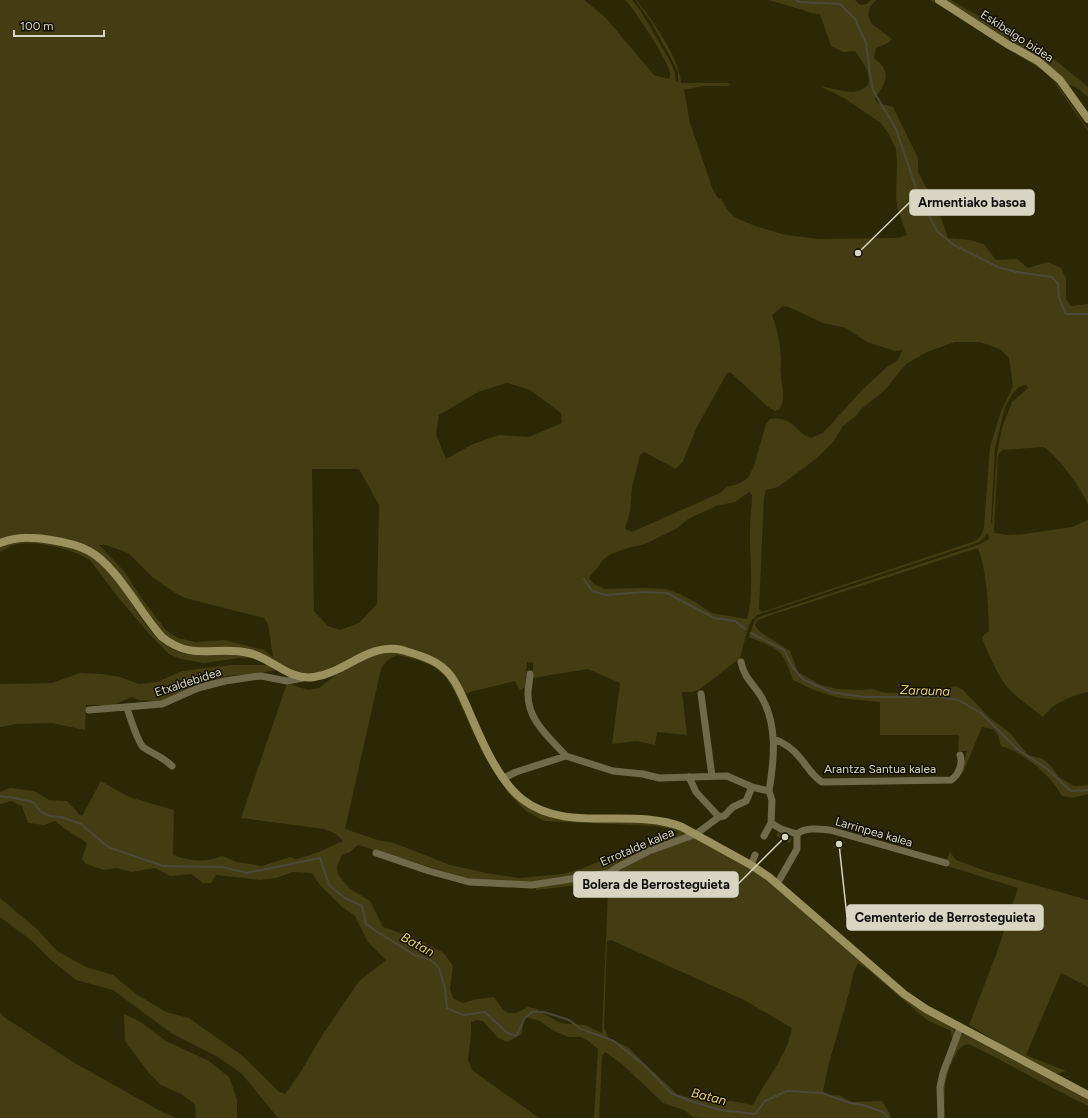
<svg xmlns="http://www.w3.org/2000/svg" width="1088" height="1118" font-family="Figtree,sans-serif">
<rect width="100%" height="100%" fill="#2c2705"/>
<path fill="#443d13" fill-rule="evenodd" d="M0,0h584l21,17 49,58 15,4c1,-2 1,-4 1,-6 -2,-13 -35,-63 -45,-73h7l8,10 29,49 6,13 1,9 2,1v-10l-3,-6 -24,-44 -16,-22h1c15,17 45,61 45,83h45l5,1 -3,2h-25l-19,4 6,33 23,67 5,8 3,1 7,11 6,7 21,9 31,9 33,4 79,-1 9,-3 -10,-28 -1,-11 1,-33 -1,-14 -8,-16 -7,-10 -37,-25 -24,-12c11,2 21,5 31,6 6,0 11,-2 15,-5 9,-9 -5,-28 -11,-36l-12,1 -12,-6 -11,-32 -10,-1 -7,-3 -35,-10h87l5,5 7,-1 4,-4h5l-6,7 -2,9 4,8 20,15 -4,4 -12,5 -2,10c19,15 12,23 1,41l3,4 15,4 25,51v14l8,15 7,7 15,44 22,2 14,4 12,16 21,-1 11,9 20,-6 13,6 5,10v21l5,7 17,-2v201c-4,-13 -32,-52 -45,-58l-41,3 -4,5 -4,74 1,4 14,2 15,-1 48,-7 16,-7v172c-17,4 -34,10 -45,25 -12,-10 -26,-19 -36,-30 -7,-8 -22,-39 -25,-50l7,-6c-1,-27 -2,-59 -11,-83l-204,66 -16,6 -3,5 4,6 31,20 8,21 23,13 16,4 24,1 11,-1 14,4 54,-1 14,-6 8,3 28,29 20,15 18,22 15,4 7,6 9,12 15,9 14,-1v9l-16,4 -10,-2c-12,-21 -37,-43 -61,-50l-3,-11 -5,-6 -11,-2 -19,46 -2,-1 6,-21h-9l1,-16h-79v-33l-41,-4 -25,-8 -21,-10c-11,-33 -14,-30 -44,-43l5,-15 5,-5 219,-72 11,-6 -1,-6 -8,9 -223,73 -6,6 -5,14 -6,23 -40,31 -7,3h-11l5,43 -30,-3 -2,13 -18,-4 -25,3 8,-61 -32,-14 -55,9v-15l-6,-1 -2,25 -5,3 -5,-9 -41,10 -9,3 -9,-16 -8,-11 -13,-9 -46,-12 -61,24 -17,4 -13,-1 -31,-16 -80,-9 -24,-14 -45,-61 -53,-34 -37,-6 -13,2 -15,5zM783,306l6,1 34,16 23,5 21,14 28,9 8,-1 -6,11 -10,6 -24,22 -40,44 -12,5c-19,-7 -16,-22 -41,-19l-4,5 -12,42 -6,12 -10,6 -11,3 -7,6 -88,39 -7,-3 5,-18 2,-24 8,-32 4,-3 32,17 7,-8 14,-34 30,-54 3,-1 37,34 8,5 4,-1c8,-14 2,-22 2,-36 -1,-4 0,-7 0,-10 0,-17 -3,-33 -9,-49zM955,342h25l20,7 9,9 4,28 -12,25 -11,36 -6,80 -3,9 -6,5 -213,71 -3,-3 5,-112 2,-7 12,-3 38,-28 18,-18 9,-15 14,-11 3,-5 24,-19 22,-27 21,-12zM507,383l23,7 31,23 1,10 -33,14 -30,-2 -26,9 -27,15 -10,-25 3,-19 39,-23zM1026,385l2,3 -16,14 -10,26 -5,25 -5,71 -1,-2 4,-74 10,-41 8,-14 6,-6zM312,469h47l20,36 -2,99 -18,19 -19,7 -12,-4 -14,-15zM749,492l3,3c0,11 -2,23 -2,34 -1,30 5,61 -3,90l-36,-6 -14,-10 -17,-9 -14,-5 -21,-1 -40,1 -11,-5 -5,-6 15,-19 7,-5 17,-6 17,-4 31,-15 12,-10 28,-13 19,-4zM99,545h7l22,8 24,24 22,15 11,6 79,20 4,6 5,33 -9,-7 -40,-10 -28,2 -18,-4 -12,-8 -26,-34 -15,-24z
M930,0h4l43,28 63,38 17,18 31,45v2l-34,-49 -10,-11z
M940,0h11l56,32 10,7 31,15 40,33v10c-7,-5 -11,-12 -20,-12z
M38,540c16,4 36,5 50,13 36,20 48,76 84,96 20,11 45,2 67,5 6,0 12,2 17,4h-17l-35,5 -23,-4 -12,-5 -19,-19 -33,-39 -27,-36c-17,-11 -56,-21 -76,-15 -5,2 -9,4 -14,7v-6l13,-5z
M391,651l18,3 26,11 12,10 7,10 31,66 48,59 116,11 24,5 15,8 -81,37 -74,12 -64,-4 -111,-34 -8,7 -8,3 -5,11 1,8 11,14 21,13 13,26 29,10 32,16 9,13 -3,23 3,9 10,5 14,-4 17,-2 9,13 5,3h8l12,-6 9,2 7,5 15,8 9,2 17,1 17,8 6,-142 5,-18 24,-14 53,-21h7l59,33 61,51 137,106 1,8 -17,61 14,-56 -1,-10 -24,-11 -61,-52 -8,-5 -4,8 -8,33 -17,59 -6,28 6,5 10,-1 13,7 30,-1 8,13 1,4h-188l-10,-1 -9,-7 -21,-7 -41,-39 -17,-12 -3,4 -3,62h-5l4,-69 -11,-9 -6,-3h-12l-17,-7 -12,-9 -14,-4 -3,5 -1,12 -15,8 -9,-4 -15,-17 -6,-1 -6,2v12l-3,26 4,10 67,48h-261l-36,-44 -24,-17 -47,-24 -58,-43 -37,-10 -25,-20 -19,-19 -32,-24v-19l38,32 19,21 29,16 27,8 23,19 30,18 23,6 55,39 34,34 7,3 15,-21 23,-39 36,-53 27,-21 -18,-18 -13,-26 -14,-10 -21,-21 -8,-12 -19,-1 -17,6 -16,2 -44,-5 -5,8h-8l-12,-9 -21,2 -15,-8 -23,4 -16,-4 -12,2 -18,-6 -4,-5 5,-16 -22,-14 -10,-8 -11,4 -16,-2 -6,-17 -11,-5 -11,3v-12l10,-4 24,3 15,9 18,1 13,14 2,1 19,-35 28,16 45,13 -1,45c17,6 31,8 49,1l15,6 25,4 28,-9 7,2 22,-7 24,-11 -7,-7 -12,-5 -83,-11 46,-135 21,7 11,-2 23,-18 38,-17zM398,655l19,5 16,6 13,11 8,14 28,61 26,41 18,18 18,10 111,5 16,3 7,3 -2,4 -72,23 -23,10 -18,5 -44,4 -33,-5 -36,-8 -56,-22 -16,-3 -33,-11 36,-160c4,-7 9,-12 17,-14zM611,940l133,60 48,28c-5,29 -27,52 -39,77l-22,-4 -11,1 -18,-2 -24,-5 -35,-33 -15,-15 -19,-8 -5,-11 3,-87z
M232,665h39l6,5 -24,4 -26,2 -34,10 -34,16 -20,-2 -7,-3 -19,8h-27l-1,25 -33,-7 -36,1 -16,3v-43l52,-1 28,-10 22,1 18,3 19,7 18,-2 25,-11z
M779,831l13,8 -2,4 -14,-7z
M836,839l9,3 -3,8 -9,-3z
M950,852l6,8 30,11 102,29v87l-27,-14 -35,82 40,16 -9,3 -55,-29 -33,-20 28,-73 21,-64 -74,-23z
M606,876l-2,6 -68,8 -1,-2z
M0,1012l4,5 69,45 89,50 15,6h-177z
M124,1014l15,7 27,20 43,20 20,16 8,22v19h-41l-1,-14 -14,-10 -20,-9 -12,-12 -24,-32z
M964,1034l124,65v7l-22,-11 -77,-41 -20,-10 -5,1 -6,5 -8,16 -5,19 -1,33 -2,-32 18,-51z"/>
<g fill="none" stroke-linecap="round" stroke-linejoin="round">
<path stroke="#4d493a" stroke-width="2" d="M796,0l4,2 40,2 15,15 11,24 4,31 3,16 23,39 22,65 19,37 17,14 44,22 18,5 36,5 6,7 1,14 7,16h22
M584,579l8,12 14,4 37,-3 24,1 47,25 21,3 10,8
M751,633l33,17 9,18 11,12 27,12 32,5h76l19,3 23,13 35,35 31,21 24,22 17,-1
M0,796l15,2 18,4 8,10 9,4 11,1 20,7 27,23 55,19 60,1 24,6 73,-15 9,27 16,13 17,8 4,18 10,7 40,25 15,4 8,8 6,20 2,20 16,7 22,-3 21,20 10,4 9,-18 7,-6h12l25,8 12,9 33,12 30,24 27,28 19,8 31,9 34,4 10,-13 22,-10 35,2 28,10 13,2 20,7 5,6"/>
<path stroke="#706a4b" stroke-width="7" d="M741,662c2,14 14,24 21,36 16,28 12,63 7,93
M530,674c0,6 -2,13 -2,19 -1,27 22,45 38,63
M701,694l11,82
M127,707c2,8 11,35 16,40 10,7 20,10 29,19
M89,710l73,-6 36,-16 27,-7 27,-4 9,-1 26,5 16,-3
M774,739c11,4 20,11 27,20 7,8 11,17 21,23l129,-2c8,-5 12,-17 9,-25
M689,777l7,15 23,25
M504,778l12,-6 50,-16 47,15 30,3 16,4 68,-2 25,11 17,4 3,9 -1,23 10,6 16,5v15l-20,35
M797,834c9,-7 22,-5 33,-4l116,33
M764,836l7,-13
M376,853l53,18 40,11 63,3 77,-12 9,-6 31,-16 47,-17 23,-17 5,-1 9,-9 13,-6 6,-14
M751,865l4,-10
M941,1118l-1,-31 3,-14 17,-45"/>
<path stroke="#9a915e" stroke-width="8" d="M939,0l68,44 31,17 22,19 28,39
M0,543c18,-7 33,-6 51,-3 13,2 27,5 38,11 28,15 51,62 73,86 31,25 53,8 87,16 23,5 40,28 65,24 31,-4 55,-35 88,-27 13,4 29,8 40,17 13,10 19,27 26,42 12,28 29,70 54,90 44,35 110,8 160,28l69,38 18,12 135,117 22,15 162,86"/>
</g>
<g text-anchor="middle" stroke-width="3" stroke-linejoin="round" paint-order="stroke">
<g font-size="12" fill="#d8d5c3" stroke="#121004">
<text transform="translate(1017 36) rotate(33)" y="4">Eskibelgo bidea</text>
<text transform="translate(188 682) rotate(-18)" y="4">Etxaldebidea</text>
<text x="880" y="773">Arantza Santua kalea</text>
<text transform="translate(874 832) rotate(16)" y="4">Larrinpea kalea</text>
<text transform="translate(637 847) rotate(-23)" y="4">Errotalde kalea</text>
</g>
<g font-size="13" font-style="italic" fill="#e9d667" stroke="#121004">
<text transform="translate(925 690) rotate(2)" y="5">Zarauna</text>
<text transform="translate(418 944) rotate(29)" y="5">Batan</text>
<text transform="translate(709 1096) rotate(14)" y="5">Batan</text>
</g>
</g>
<path fill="none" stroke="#d8d5c3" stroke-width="1.5" d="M858 253L910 202M785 837L738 884M839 844L847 917"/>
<g fill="#d8d5c3" stroke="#121004" stroke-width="1.5">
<circle cx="858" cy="253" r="4"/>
<circle cx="785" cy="837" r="4"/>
<circle cx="839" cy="844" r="4"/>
</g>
<g fill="#d8d5c3" stroke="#d8d5c3" stroke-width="1.5">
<rect x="910" y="190" width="124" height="25" rx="4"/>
<rect x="574" y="872" width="164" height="25" rx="4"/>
<rect x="847" y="905" width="196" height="25" rx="4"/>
</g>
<g font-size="13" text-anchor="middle" font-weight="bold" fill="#111">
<text x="972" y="207">Armentiako basoa</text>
<text x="656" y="889">Bolera de Berrosteguieta</text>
<text x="945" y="922">Cementerio de Berrosteguieta</text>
</g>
<path d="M14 30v6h90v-6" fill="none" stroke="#d8d5c3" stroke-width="2"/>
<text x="20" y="30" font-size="12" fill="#d8d5c3" stroke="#121004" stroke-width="3" paint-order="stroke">100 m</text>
</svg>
